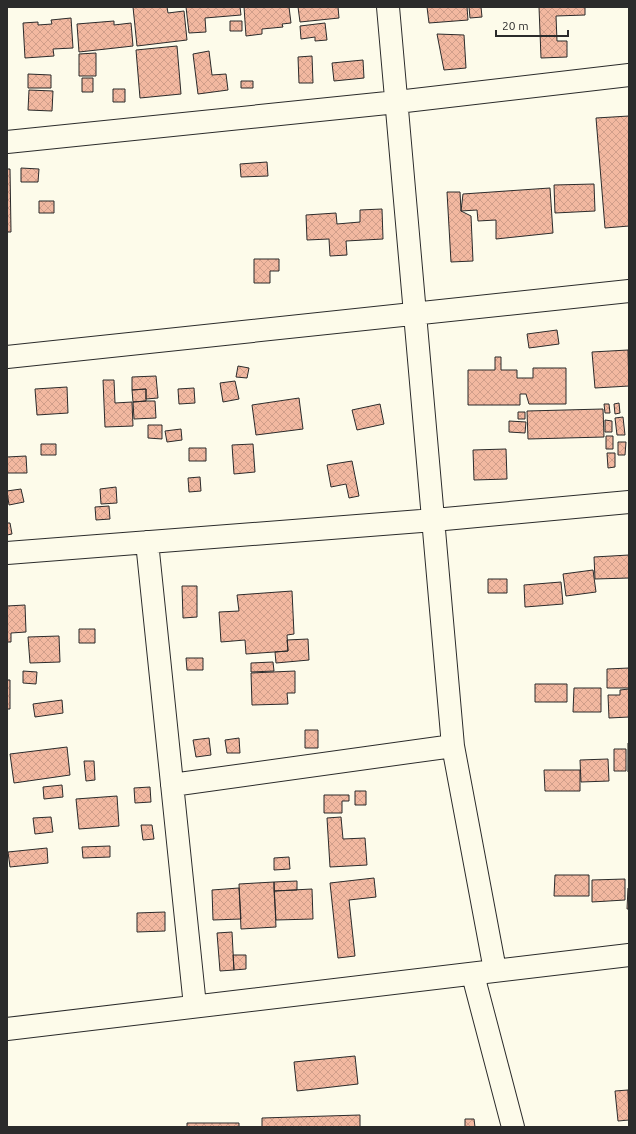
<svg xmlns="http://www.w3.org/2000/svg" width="636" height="1134" font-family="Ubuntu,sans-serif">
<defs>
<pattern id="building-cross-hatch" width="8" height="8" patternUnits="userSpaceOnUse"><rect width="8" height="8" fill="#f2b8a0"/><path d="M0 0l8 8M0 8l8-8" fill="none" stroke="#d09e8a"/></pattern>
</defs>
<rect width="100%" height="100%" fill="#fdfbea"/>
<path fill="url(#building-cross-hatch)" stroke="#2b2b2b" d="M133,7h34l1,6 16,-2 3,29 -50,6z
M186,7h54l1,8 -36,3 1,14 -17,1z
M244,7h45l2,16 -9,1 1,3 -21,2v5l-16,2z
M298,7h40l1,11 -39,4z
M427,7h40l1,13 -39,3z
M469,7h12l1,10 -12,1z
M539,7h46v8l-29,1 1,25h10v16l-26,1z
M71,18l2,30 -20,1 1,7 -29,2 -2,-35 15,-1v3l14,-1 -1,-4z
M114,21v4l17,-2 2,23 -54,6 -2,-28z
M230,21h12v10h-12z
M325,23l2,17 -12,1v-4l-14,2 -1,-13z
M437,34l27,1 2,33 -22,2z
M177,46l4,48 -41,4 -4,-48z
M209,51l3,24 14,-1 2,16 -30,4 -5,-40z
M96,53v23h-17v-22z
M312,56l1,27h-14l-1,-26z
M363,60l1,18 -30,3 -2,-18z
M28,74l23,1v13h-23z
M82,78h11v14h-11z
M241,81h12v7h-12z
M113,89h12v13h-12z
M29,90l24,1 -1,20 -24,-1z
M629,116v110l-24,2 -9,-110z
M267,162l1,14 -27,1 -1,-13z
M21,168l18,1 -1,13h-17z
M7,169h3l1,63h-4z
M594,184l1,27 -40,2 -1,-28z
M550,188l3,45 -57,6v-19l-18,1 -1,-11 -16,1 2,-17z
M447,192h13l1,19 10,5 2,45 -22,1z
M39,201h15v12h-15z
M382,209l1,30 -37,2 1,14 -17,1 -1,-17 -22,1 -1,-25 30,-2 1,11 23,-2v-12z
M254,259h25v12h-9v12h-16z
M557,330l2,14 -30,4 -2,-14z
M628,350l1,36 -34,2 -3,-36z
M495,357h6v13h16v8h16v-10h33v36h-37l-3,-10h-6v11h-52v-35h27z
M238,366l11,2 -2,10 -11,-1z
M156,376l2,22 -12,1v-10l-14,1v-13z
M103,380h11l1,23 17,-1 1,24 -28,1z
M235,381l4,18 -16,3 -3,-19z
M67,387l1,26 -31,2 -2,-26z
M194,388l1,15 -16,1 -1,-15z
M146,389v12l-13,1 -1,-12z
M299,398l4,31 -47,6 -4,-30z
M146,401h9l1,17 -22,1 -1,-17z
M619,403l1,10 -5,1 -1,-10z
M380,404l4,20 -27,6 -5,-20z
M604,404h5l1,9h-5z
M603,409l1,28 -76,2 -1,-28z
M518,412h7v7h-7z
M623,417l2,18h-8l-2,-17z
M605,420l7,1v11h-7z
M509,421l17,1 -1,11 -16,-1z
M148,425h14v14l-14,-1z
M181,429l1,11 -15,2 -2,-11z
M606,436h7v13h-7z
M618,442h8l-1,13h-7z
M41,444h15v11h-15z
M253,444l2,28 -21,2 -2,-29z
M189,448h17v13h-17z
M506,449l1,30 -33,1 -1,-30z
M607,453h8v14l-7,1z
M26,456l1,17h-20v-16z
M352,461l7,35 -10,2 -3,-14 -15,3 -4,-22z
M200,477l1,14 -12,1 -1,-14z
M116,487l1,16 -16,1 -1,-15z
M21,489l3,13 -15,3 -2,-14z
M109,506l1,13 -14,1 -1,-13z
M7,523h3l2,11 -5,1z
M629,555v23l-34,1 -1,-22z
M593,570l3,22 -30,4 -3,-22z
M488,579h19v14h-19z
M561,582l2,22 -38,3 -1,-22z
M182,586h15v31l-14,1z
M292,591l2,43 -7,1 1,16 -42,3 -1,-14 -24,2 -2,-30 20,-1 -2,-16z
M25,605l1,27 -15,1v9h-4v-36z
M79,629h16v14h-16z
M59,636l1,26 -30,1 -2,-26z
M308,639l1,21 -33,3 -1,-11 13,-1 -1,-11z
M186,658h17v12h-16z
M273,662l1,9 -23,1v-9z
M629,668v20h-22v-19z
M23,671l14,1 -1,12 -13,-1z
M295,671v22h-8l1,11 -36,1 -1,-32z
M7,680h3v29h-3z
M535,684h32v18h-32z
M574,688h27v24h-28z
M629,689v28l-20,1 -1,-23h12v-5z
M62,700l1,13 -28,4 -2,-13z
M305,730h13v18h-13z
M209,738l2,17 -15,2 -3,-17z
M239,738l1,15h-13l-2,-13z
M628,743h1v29h-1z
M67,747l3,28 -56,8 -4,-29z
M614,749h12v22h-12z
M608,759l1,22 -28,1 -1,-22z
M84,761h10l1,19 -9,1z
M544,770h36v21h-35z
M62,785l1,12 -19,2 -1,-12z
M150,787l1,15 -16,1 -1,-15z
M355,791h11v14h-11z
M324,795h25v6h-7v12h-18z
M117,796l2,30 -40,3 -3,-30z
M51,817l2,15 -18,2 -2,-16z
M341,817l2,22 22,-1 2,27 -37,2 -3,-49z
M141,825h11l2,14 -11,1z
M110,846v11l-27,1 -1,-11z
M47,848l1,15 -38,4 -2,-15z
M289,857l1,12 -16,1v-12z
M555,875h34v21h-35z
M374,878l2,19 -27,3 6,56 -17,2 -8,-75z
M625,879v21l-33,2v-22z
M297,881v9l-23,1v-9z
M274,882l2,45 -35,2 -2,-45z
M239,888l2,31 -28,1 -1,-30z
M628,888h1v21h-2z
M312,889l1,30 -37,1 -2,-29z
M165,912v19l-28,1v-19z
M232,932l2,38 -14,1 -3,-38z
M233,955h13v14l-12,1z
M355,1056l3,28 -61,7 -3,-29z
M628,1090l1,30 -11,1 -3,-30z
M360,1115v12h-98v-9z
M465,1119h9l1,8h-10z
M187,1123h52v4h-52z"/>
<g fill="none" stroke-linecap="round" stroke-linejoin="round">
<g stroke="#2b2b2b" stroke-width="24">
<path id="street" d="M388,7l65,739 42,224 -22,5 40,152
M7,142l390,-40 232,-27
M7,357l622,-66
M147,542l48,464
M7,553l427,-33 195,-18
M172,785l281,-39
M7,1029l622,-74"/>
</g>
<use href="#street" stroke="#fdfbea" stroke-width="22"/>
</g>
<rect width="636" height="1134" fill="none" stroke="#2b2b2b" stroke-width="16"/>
<path d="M496 30v6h72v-6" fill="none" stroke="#2b2b2b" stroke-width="2"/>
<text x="502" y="30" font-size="12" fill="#2b2b2b" stroke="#fdfbea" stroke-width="3" paint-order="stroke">20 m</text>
</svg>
